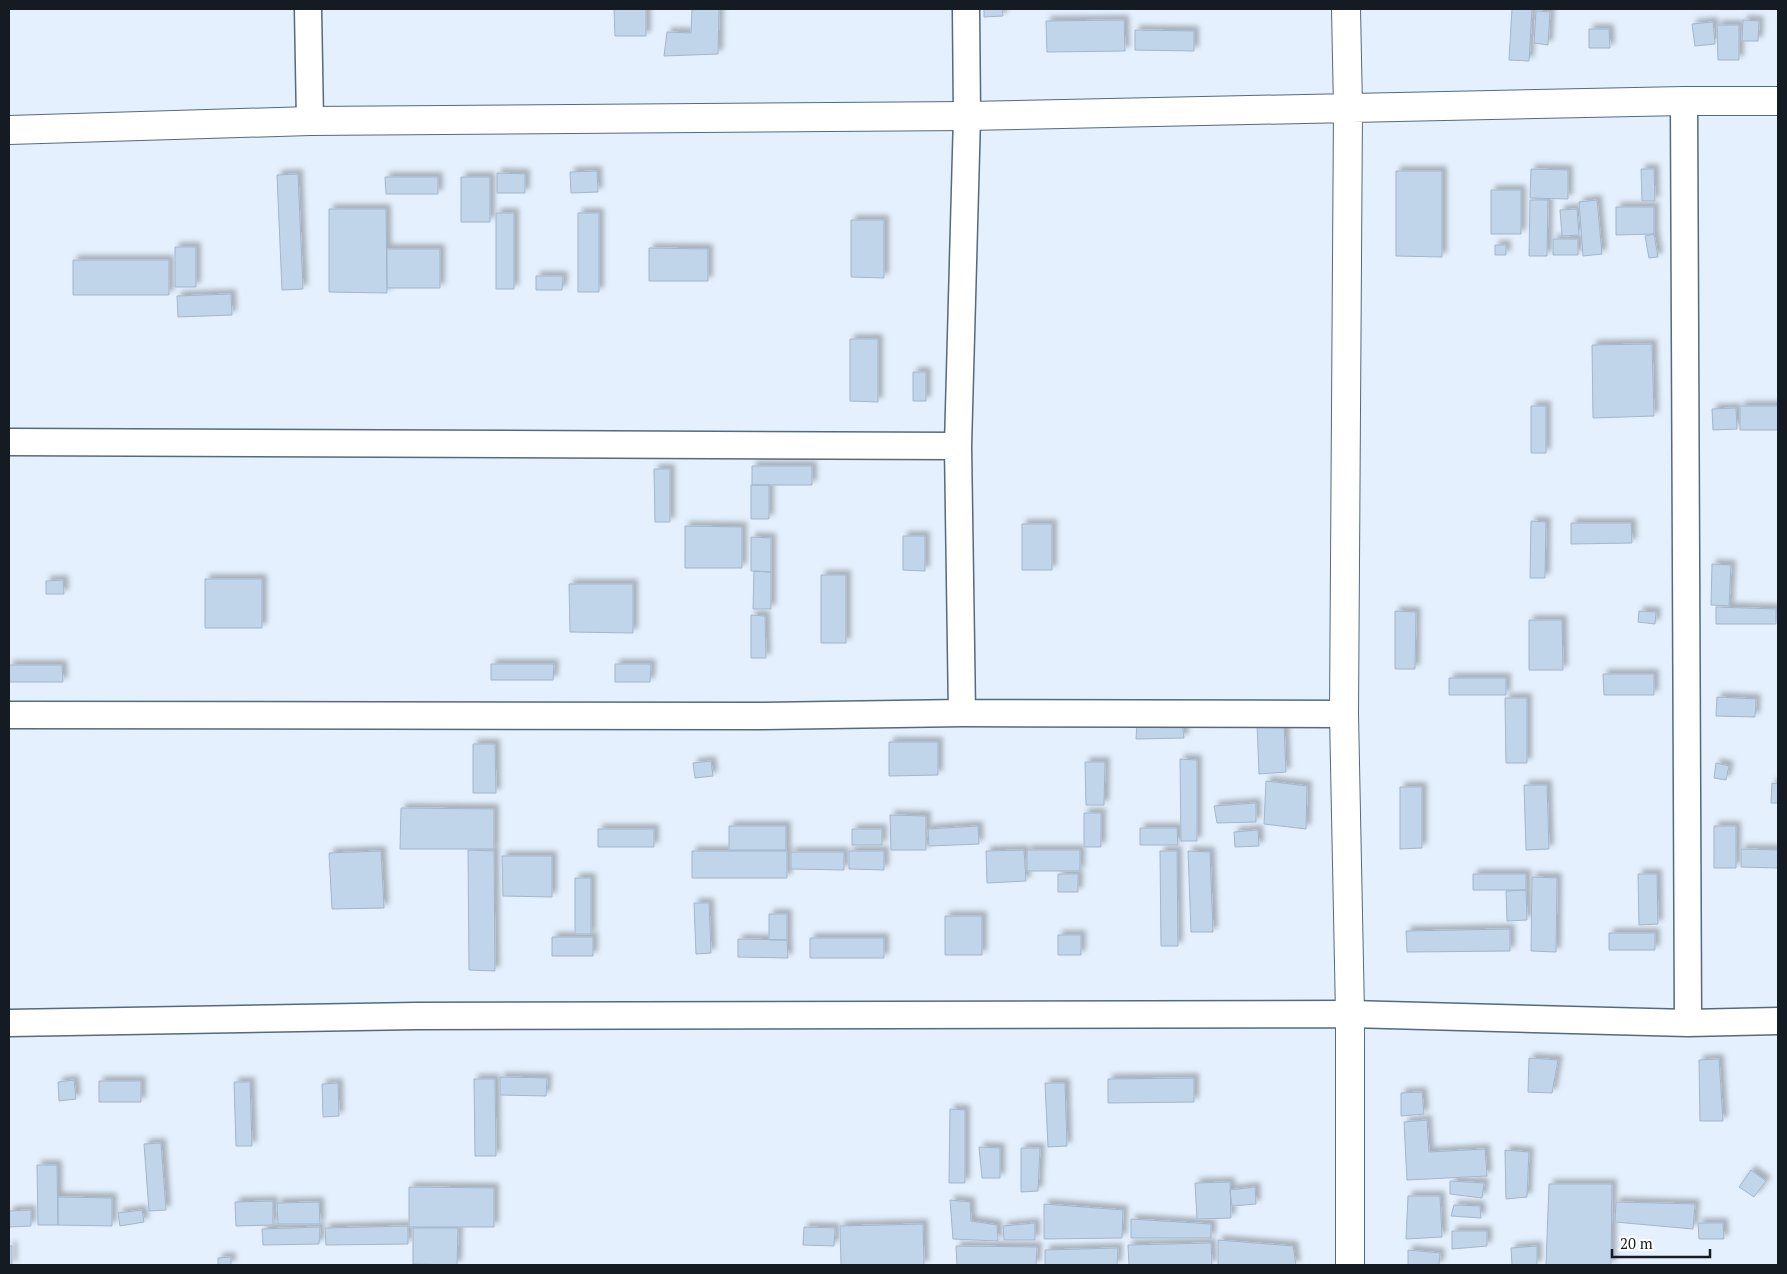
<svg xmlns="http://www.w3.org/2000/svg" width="1787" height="1274" font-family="'PT Serif',serif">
<defs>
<filter id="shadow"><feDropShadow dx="4.5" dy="-4.5" stdDeviation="2.5" flood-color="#0004"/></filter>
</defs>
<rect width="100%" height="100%" fill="#e4f0fd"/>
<path fill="#c0d4ea" stroke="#a3b6cb" filter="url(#shadow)" d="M614,9h32v27h-31z
M692,9h27l-1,45 -54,2 3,-24 24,1z
M984,9h18l1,7 -19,1z
M1512,9h20l-3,52 -20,-1z
M1536,11l14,1 -2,33 -14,-2z
M1124,20l1,31 -78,1 -1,-31z
M1743,20l16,1 -1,20h-16z
M1713,22l2,22 -20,2 -3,-22z
M1717,25h22v35h-21z
M1589,29h20l1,19h-21z
M1135,30l59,1v20l-59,-1z
M1531,169l37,1v29l-38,-1z
M1641,169h13l1,32h-13z
M597,171l1,21 -27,1 -1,-21z
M1396,171h46v86l-46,-1z
M497,173l28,1v19h-28z
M298,174l5,115 -21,1 -5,-115z
M385,177h53v17h-52z
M461,177h29v45h-29z
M1491,190h30v44h-30z
M1530,200h18l-1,56h-18z
M1597,200l5,54 -19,2 -4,-54z
M1616,207h38v27l-38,1z
M329,209h57l1,84 -58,-1z
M1577,209l2,26 -17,1 -2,-26z
M496,213h18v76h-18z
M578,213h21v79h-21z
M851,220h33v58l-33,-1z
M1654,234l4,23 -9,1 -4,-22z
M1553,239h25v16h-25z
M1495,245h11v10h-11z
M175,247h21v40h-21z
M649,248l59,1v32h-59z
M387,249h53v39h-53z
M73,260h96v35h-96z
M536,276h27l-1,14h-26z
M231,294l1,21 -54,2 -1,-21z
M850,339h28v63l-28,-1z
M1652,344l2,72 -61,2 -1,-73z
M913,372h13v29h-13z
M1531,406h15v47h-15z
M1740,406h38v24h-38z
M1736,408l1,21 -24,1 -1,-21z
M752,466h60v19h-60z
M654,469h16v53h-15z
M751,485h18v34h-18z
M1531,521l15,1 -1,56h-15z
M1571,523h60l1,20 -61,1z
M1022,524h30v46h-30z
M685,526l57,1v41h-57z
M903,536h22v35l-22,-1z
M751,537l20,1v34l-20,-1z
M1712,564l19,1 -2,41 -18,-1z
M754,571l17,1v37h-18z
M821,575h25v68h-25z
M205,579h57v49h-57z
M63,580l1,14h-18v-13z
M569,584h64v49l-63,-1z
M1716,607l60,2v15h-60z
M1395,611l21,1 -1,57h-20z
M1639,611l17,1 -1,12 -17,-2z
M751,615l14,1 1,42h-15z
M1529,620h33l1,50h-34z
M491,664h63l-1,16h-62z
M615,664h36l-1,18h-35z
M9,665h53l1,17h-54z
M1603,674h51v21h-50z
M1449,678h57v17h-57z
M1717,697l39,2 -1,18 -39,-1z
M1505,698h22v65h-21z
M1182,720l2,18 -48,1 1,-16z
M1257,722l27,2 2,48 -27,2z
M889,742h49v33l-49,1z
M473,744h22l1,49h-23z
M1180,759l17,1v81h-16z
M711,761l2,15 -18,2 -2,-15z
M1085,762h20l-1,43h-18z
M1716,763l13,3 -3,14 -12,-2z
M1266,781l41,5 -1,43 -42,-5z
M1772,783l6,1v19h-7z
M1524,785h23l2,64 -23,1z
M1400,787h22v61l-22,1z
M1256,803v19l-39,1 -3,-17z
M401,808l93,1v40h-94z
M1084,813h17v34h-17z
M890,815l36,1v34h-35z
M729,826h57v24h-57z
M978,826l1,18 -50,2 -1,-17z
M1714,826h22v42h-22z
M1140,828h37l1,17h-38z
M598,829h56v18h-56z
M852,829h30v16h-30z
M1258,830l1,16 -24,1 -1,-15z
M1741,849l37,1v18l-37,-1z
M468,850l26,1 1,120 -26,-1z
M1024,850l2,31 -39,2 -1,-32z
M1027,850h53v21h-53z
M381,851l3,57 -52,1 -3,-56z
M692,851h95v27h-95z
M849,851h35v19l-35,-1z
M1160,851h17l1,95h-17z
M1188,851l22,1 3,80h-22z
M791,852h53v18l-53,-1z
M502,856h50v41l-49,-1z
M1058,874h20v18h-20z
M1473,874h53v16h-53z
M1638,874h19l1,50 -19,1z
M1532,877l25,1 -1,74 -25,-1z
M575,878h16v56h-16z
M1526,890l1,30 -20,1 -1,-30z
M694,903h15l2,50 -15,1z
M769,914h18v26h-18z
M945,916h37v39h-37z
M1510,929v22l-103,1 -1,-21z
M1609,933h46v17h-46z
M1058,935h23v20h-23z
M552,937h41v19h-41z
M810,938h74v20h-74z
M738,939l49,1 1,18 -50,-1z
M1529,1058l29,2 -6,33 -24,-1z
M1719,1059l4,62h-23l-1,-61z
M500,1077l47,1 -1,18 -46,-1z
M1194,1078v24l-86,1v-24z
M474,1079h21l1,77h-21z
M74,1080l2,19 -17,2 -1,-19z
M99,1081h42v21h-42z
M234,1082h16l2,64h-16z
M338,1083l1,33 -16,1 -1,-33z
M1045,1083h20l2,63 -19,1z
M1422,1092l2,22 -23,2v-23z
M950,1109l15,1v73h-16z
M1427,1120l2,32 56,-3 2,27 -80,4 -3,-58z
M161,1143l5,67 -17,1 -5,-67z
M979,1147l21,1v30h-18z
M1021,1148h19l-2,43 -17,1z
M1505,1150l24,2 -2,45 -21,2z
M37,1165h20l1,60h-20z
M1751,1170l15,11 -12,16 -15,-10z
M1450,1181l34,2 -2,15 -32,-4z
M1230,1182l1,36 -34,1 -2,-36z
M1549,1184h63l-1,81h-65z
M409,1187l85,1v39h-85z
M1255,1187l1,17 -24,2 -2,-16z
M1408,1196h32l2,41 -36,2z
M58,1197l54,1v28l-54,-1z
M950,1200l20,2 1,19 26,4 1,16 -45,-2z
M273,1201v24l-37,1 -1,-24z
M319,1202l1,22h-42l-1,-21z
M1616,1202l79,2 -2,25 -78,-7z
M1044,1204l79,6 -1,28 -78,1z
M1454,1205l26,1 1,12 -30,-2z
M31,1210v16l-22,1v-16z
M142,1210l2,12 -24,4 -2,-13z
M1131,1219l80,5v14h-80z
M1035,1223v17h-31l-1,-14z
M1698,1223h25l1,16h-25z
M923,1224l1,41h-83l-1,-39z
M408,1226v18l-82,1 -1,-17z
M320,1227l-1,17 -56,1 -1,-16z
M804,1227l31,1 -1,18 -31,-1z
M413,1228h45l-1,37 -44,-1z
M1452,1231h35v15l-35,3z
M1218,1240l75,6 3,19h-78z
M1211,1243l1,22h-83l-1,-20z
M9,1246h3v19h-3z
M956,1246l81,1 -1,18h-79z
M1537,1246v19h-25l-1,-17z
M1118,1248l-1,17h-72v-15z
M1408,1250l32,3 -1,12h-31z
M231,1257v8h-13v-7z"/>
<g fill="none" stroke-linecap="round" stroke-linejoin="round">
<g stroke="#57697c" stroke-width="29">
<path id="minor" d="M308,9l2,112
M1684,101l4,922
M9,442l949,4
M962,713l-4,-267 9,-330 -1,-107
M9,715l754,1 199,-3 382,1
M9,1023l407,-7 934,-2 338,9 90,-2"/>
</g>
<g stroke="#57697c" stroke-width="30">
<path id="tertiary" d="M1346,9l2,99 -4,606 6,300v251
M9,130l301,-9 657,-5 717,-15h94"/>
</g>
<use href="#minor" stroke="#fff" stroke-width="26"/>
<use href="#tertiary" stroke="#fff" stroke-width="28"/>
</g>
<rect width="1787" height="1274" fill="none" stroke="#141b23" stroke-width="20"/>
<path d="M1612 1249v8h98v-8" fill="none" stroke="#141b23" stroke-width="2.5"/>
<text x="1620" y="1249" font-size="15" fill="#141b23" stroke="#ffffff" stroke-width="4" paint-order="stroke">20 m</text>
</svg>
